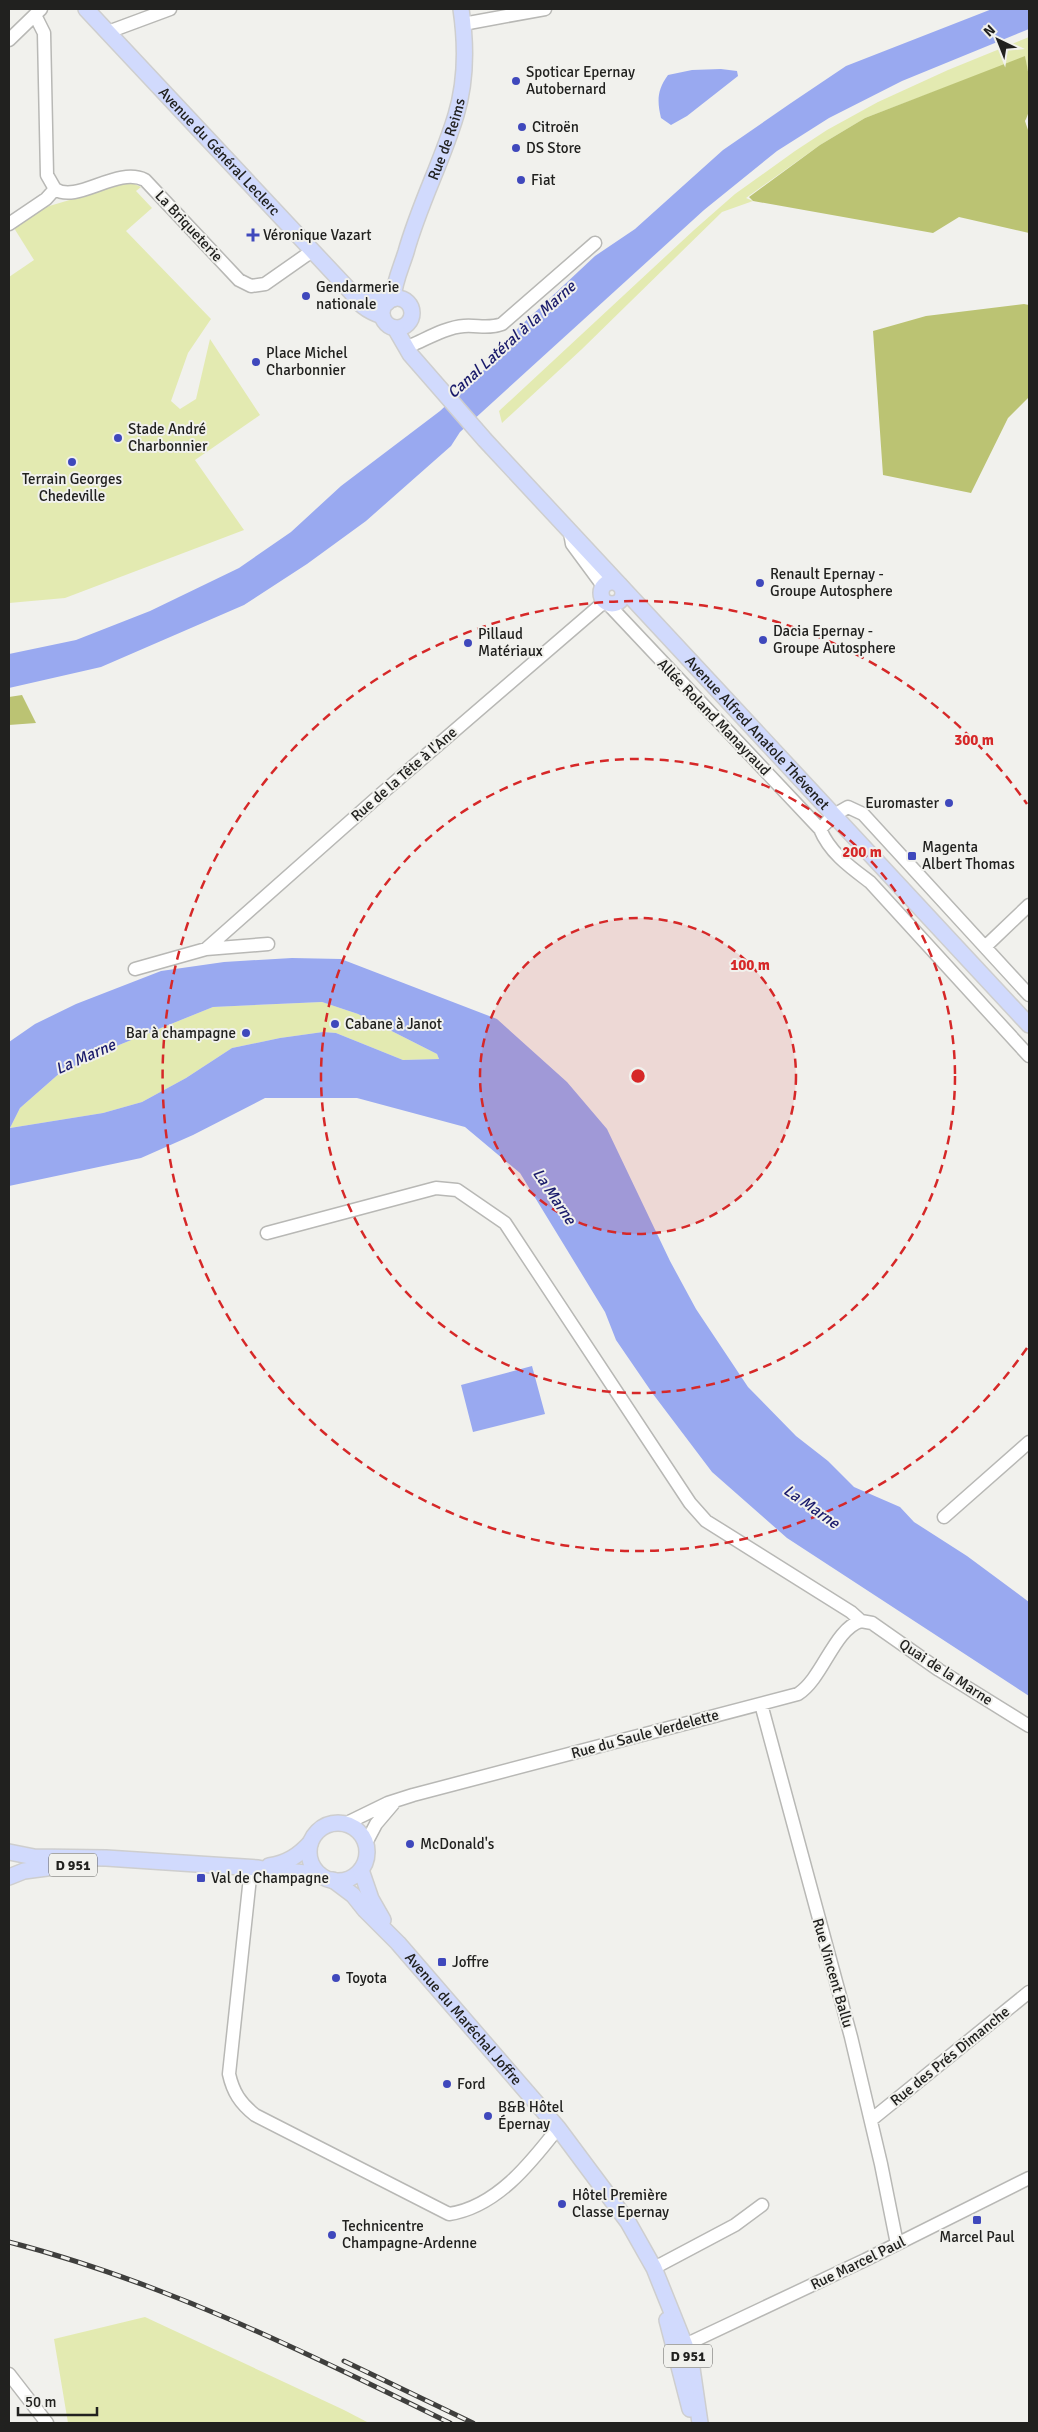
<svg xmlns="http://www.w3.org/2000/svg" width="1038" height="2432" font-family="Signika,sans-serif">
<rect width="100%" height="100%" fill="#f1f1ed"/>
<path fill="#e3eab1" d="M1029,37v41l-4,-21 -160,61 -45,27 -74,53 7,3 -31,11 -140,137 -80,74 -3,-12 195,-181 41,-36 60,-43 32,-21 51,-28 70,-32z
M130,182l11,5 -5,4 16,17 -26,23 85,88 -23,34 -17,48 9,8 16,-10 14,-60 50,76 -65,45 49,70 -179,68 -56,5v-326l25,-17 -20,-32 32,-21z
M322,1002l36,12 79,40 2,5 -36,1 -67,-27 -13,-1 -43,6 -48,10 -46,30 -44,24 -39,11 -93,15 10,-20 41,-36 58,-27 94,-38z
M145,2317l199,93 25,13h-301l-14,-84z"/>
<path fill="#bbc373" d="M1025,56c4,20 10,47 0,65l4,12v100l-70,-16 -26,16 -180,-32 -4,-4 71,-52 45,-27z
M1024,304l5,1v92l-21,21 -37,75 -88,-18 -10,-144 53,-15z
M22,695l14,28 -27,2v-28z"/>
<path fill="#99a9f0" fill-rule="evenodd" d="M992,9h37v20l-127,52 -73,37 -52,33 -73,59 -244,222 -9,14 -85,75 -59,43 -63,41 -143,62 -92,21v-34l67,-14 74,-29 89,-43 52,-36 50,-46 99,-75 61,-57 -1,-9 95,-89 40,-27 88,-79 68,-47 55,-37z
M721,69l16,2 1,5 -51,40 -16,9 -10,-7c-4,-17 -4,-28 7,-43l24,-5z
M292,958l49,1 156,60 70,63 40,47 63,132 26,48 52,78 48,49 32,25 26,26 46,20 14,15 53,34 62,46v94l-242,-158 -75,-66 -59,-78 -37,-54 -11,-28 -85,-139 -55,-46 -108,-29h-92l-72,37 -52,23 -132,28v-144l26,-18 41,-20 85,-33 63,-9zM322,1002l36,12 79,40 2,5 -36,1 -67,-27 -13,-1 -43,6 -48,10 -46,30 -44,24 -39,11 -93,15 10,-20 41,-36 58,-27 94,-38z
M532,1366l13,48 -72,18 -12,-47z"/>
<g fill="none" stroke-linecap="round" stroke-linejoin="round">
<g stroke="#b8b8b5" stroke-width="15">
<path id="minor" d="M35,15l9,18 3,142 8,14c22,15 62,-23 90,-9l94,100 12,6 14,-2 47,-33
M463,24l82,-15
M108,32l62,-23
M9,40l32,-31
M9,224l37,-25 9,-10
M412,345c16,-7 35,-18 52,-19 14,-1 25,3 38,-2l93,-81
M570,533l2,11 31,42
M609,605l211,224c10,24 30,38 50,53l159,174
M820,829l14,-14 14,-8 15,7 166,181
M985,947l44,-42
M206,949l175,-155 223,-192
M135,969l71,-20 62,-5
M267,1233l169,-45 21,2 48,33 185,280 16,18 145,91 10,9
M944,1517l85,-75
M761,1704l90,333 30,127 16,80
M347,1823l41,-20 25,-8 385,-101c25,-16 36,-65 63,-73l11,2 67,47 90,56
M366,1843l10,-19 17,-20
M251,1868l-22,206c4,18 11,29 26,41l194,99c47,-7 81,-50 109,-86
M871,2120l158,-128
M654,2268l81,-43 27,-20
M685,2345l180,-85 164,-82
M9,2374l38,49"/>
</g>
<g stroke="#cecece" stroke-width="18">
<g id="major">
<path id="s1" d="M86,9l266,284c6,12 18,19 30,23"/>
<path d="M352,293l36,9"/>
<circle cx="397" cy="313" r="15"/>
<path id="s2" d="M393,299c1,-17 8,-31 13,-47 13,-47 36,-90 50,-137 10,-33 10,-72 5,-106"/>
<path id="s3" d="M395,328l15,26 75,86 544,585"/>
<circle cx="612" cy="593" r="11"/>
<circle cx="338" cy="1852" r="29"/>
<path d="M9,1852l25,5 72,1 152,10c20,4 41,3 62,7"/>
<path d="M269,1866c18,-3 29,-10 41,-23"/>
<path d="M361,1870l10,29 12,21"/>
<path d="M9,1877l15,-6 38,-5"/>
<path id="s4" d="M333,1880l20,15 12,15 33,33 160,185 70,94 26,46 31,77 7,23 8,55"/>
<path d="M667,2320l23,89"/>
</g>
</g>
<use href="#minor" stroke="#fff" stroke-width="12"/>
<use href="#major" stroke="#d1dafd" stroke-width="15"/>
<g stroke="#3f3f3d" stroke-width="5">
<path id="rail" d="M9,2242c155,40 298,111 441,181
M344,2361l129,62"/>
</g>
<use href="#rail" stroke="#f1f1ed" stroke-width="3" stroke-dasharray="9" stroke-linecap="butt"/>
</g>
<circle cx="638" cy="1076" r="158" fill="#d62828" fill-opacity=".12"/>
<g fill="none" stroke="#d62828" stroke-width="2.5" stroke-dasharray="9 6">
<circle cx="638" cy="1076" r="158"/>
<circle cx="638" cy="1076" r="317"/>
<path d="M1027 1348A475 475 0 1 1 1027 804"/>
</g>
<g fill="#3f48bc" stroke="#f1f1ed" stroke-width="2">
<circle cx="516" cy="81" r="5"/>
<circle cx="522" cy="127" r="5"/>
<circle cx="516" cy="148" r="5"/>
<circle cx="521" cy="180" r="5"/>
<path d="M250.5 227.5h5v5h5v5h-5v5h-5v-5h-5v-5h5z"/>
<circle cx="306" cy="296" r="5"/>
<circle cx="256" cy="362" r="5"/>
<circle cx="118" cy="438" r="5"/>
<circle cx="72" cy="462" r="5"/>
<circle cx="760" cy="583" r="5"/>
<circle cx="763" cy="640" r="5"/>
<circle cx="468" cy="643" r="5"/>
<circle cx="949" cy="803" r="5"/>
<rect x="907" y="851" width="10" height="10" rx="2.5"/>
<circle cx="335" cy="1024" r="5"/>
<circle cx="246" cy="1033" r="5"/>
<circle cx="410" cy="1844" r="5"/>
<rect x="196" y="1873" width="10" height="10" rx="2.5"/>
<rect x="437" y="1957" width="10" height="10" rx="2.5"/>
<circle cx="336" cy="1978" r="5"/>
<circle cx="447" cy="2084" r="5"/>
<circle cx="488" cy="2116" r="5"/>
<circle cx="562" cy="2204" r="5"/>
<rect x="972" y="2215" width="10" height="10" rx="2.5"/>
<circle cx="332" cy="2235" r="5"/>
</g>
<g text-anchor="middle" stroke-width="4" stroke-linejoin="round" paint-order="stroke">
<g fill="#f1f1ed" stroke="#5f5f5d" stroke-width="1">
<rect x="49" y="1853.5" width="48" height="23" rx="4"/>
<rect x="664" y="2344.5" width="48" height="23" rx="4"/>
</g>
<g font-size="14" font-weight="bold" fill="#21211f">
<text x="73" y="1870">D 951</text>
<text x="688" y="2361">D 951</text>
</g>
<g font-size="15" fill="#21211f" stroke="#f1f1ed" text-anchor="start">
<text x="526" y="77">Spoticar Epernay<tspan x="526" dy="17">Autobernard</tspan></text>
<text x="532" y="132">Citroën</text>
<text x="526" y="153">DS Store</text>
<text x="531" y="185">Fiat</text>
<text x="263" y="240">Véronique Vazart</text>
<text x="316" y="292">Gendarmerie<tspan x="316" dy="17">nationale</tspan></text>
<text x="266" y="358">Place Michel<tspan x="266" dy="17">Charbonnier</tspan></text>
<text x="128" y="434">Stade André<tspan x="128" dy="17">Charbonnier</tspan></text>
<text x="72" y="484" text-anchor="middle">Terrain Georges<tspan x="72" dy="17">Chedeville</tspan></text>
<text x="770" y="579">Renault Epernay -<tspan x="770" dy="17">Groupe Autosphere</tspan></text>
<text x="773" y="636">Dacia Epernay -<tspan x="773" dy="17">Groupe Autosphere</tspan></text>
<text x="478" y="639">Pillaud<tspan x="478" dy="17">Matériaux</tspan></text>
<text x="939" y="808" text-anchor="end">Euromaster</text>
<text x="922" y="852">Magenta<tspan x="922" dy="17">Albert Thomas</tspan></text>
<text x="345" y="1029">Cabane à Janot</text>
<text x="236" y="1038" text-anchor="end">Bar à champagne</text>
<text x="420" y="1849">McDonald's</text>
<text x="211" y="1883">Val de Champagne</text>
<text x="452" y="1967">Joffre</text>
<text x="346" y="1983">Toyota</text>
<text x="457" y="2089">Ford</text>
<text x="498" y="2112">B&amp;B Hôtel<tspan x="498" dy="17">Épernay</tspan></text>
<text x="572" y="2200">Hôtel Première<tspan x="572" dy="17">Classe Epernay</tspan></text>
<text x="342" y="2231">Technicentre<tspan x="342" dy="17">Champagne-Ardenne</tspan></text>
<text x="977" y="2242" text-anchor="middle">Marcel Paul</text>
</g>
<g font-size="15" fill="#21211f" stroke="#f1f1ed">
<text dy="5" stroke="none"><textPath href="#s2" startOffset="169">Rue de Reims</textPath></text>
<text dy="5" stroke="none"><textPath href="#s1" startOffset="195">Avenue du Général Leclerc</textPath></text>
<text transform="translate(189 226) rotate(47)" y="5">La Briqueterie</text>
<text transform="translate(714 717) rotate(46)" y="5">Allée Roland Manayraud</text>
<text dy="5" stroke="none"><textPath href="#s3" startOffset="544">Avenue Alfred Anatole Thévenet</textPath></text>
<text transform="translate(404 774) rotate(-41)" y="5">Rue de la Tête à l'Ane</text>
<text transform="translate(946 1672) rotate(33)" y="5">Quai de la Marne</text>
<text transform="translate(645 1734) rotate(-15)" y="5">Rue du Saule Verdelette</text>
<text transform="translate(833 1973) rotate(74)" y="5">Rue Vincent Ballu</text>
<text dy="5" stroke="none"><textPath href="#s4" startOffset="191">Avenue du Maréchal Joffre</textPath></text>
<text transform="translate(950 2056) rotate(-39)" y="5">Rue des Prés Dimanche</text>
<text transform="translate(858 2263) rotate(-26)" y="5">Rue Marcel Paul</text>
</g>
<g font-size="16" font-style="italic" fill="#1a1b6b" stroke="#f1f1ed">
<text transform="translate(511 339) rotate(-42)" y="6">Canal Latéral à la Marne</text>
<text transform="translate(85 1056) rotate(-24)" y="6">La Marne</text>
<text transform="translate(555 1196) rotate(56)" y="6">La Marne</text>
<text transform="translate(812 1506) rotate(35)" y="6">La Marne</text>
</g>
</g>
<circle cx="638" cy="1076" r="8" fill="#d62828" stroke="#f1f1ed" stroke-width="2.5"/>
<g font-size="15" text-anchor="middle" font-weight="bold" fill="#d62828" stroke="#f1f1ed" stroke-width="4" stroke-linejoin="round" paint-order="stroke">
<text x="974" y="745">300 m</text>
<text x="862" y="857">200 m</text>
<text x="750" y="970">100 m</text>
</g>
<rect width="1038" height="2432" fill="none" stroke="#21211f" stroke-width="20"/>
<g transform="translate(998 40) rotate(317)" stroke="#f1f1ed" stroke-width="4" paint-order="stroke">
<path d="M0-4L9 19L0 12L-9 19Z" fill="#21211f"/>
<text y="-8" font-size="14" font-weight="bold" text-anchor="middle" fill="#21211f">N</text>
</g>
<path d="M18 2407v8h79v-8" fill="none" stroke="#21211f" stroke-width="2.5"/>
<text x="25" y="2407" font-size="15" fill="#21211f" stroke="#f1f1ed" stroke-width="4" paint-order="stroke">50 m</text>
</svg>
